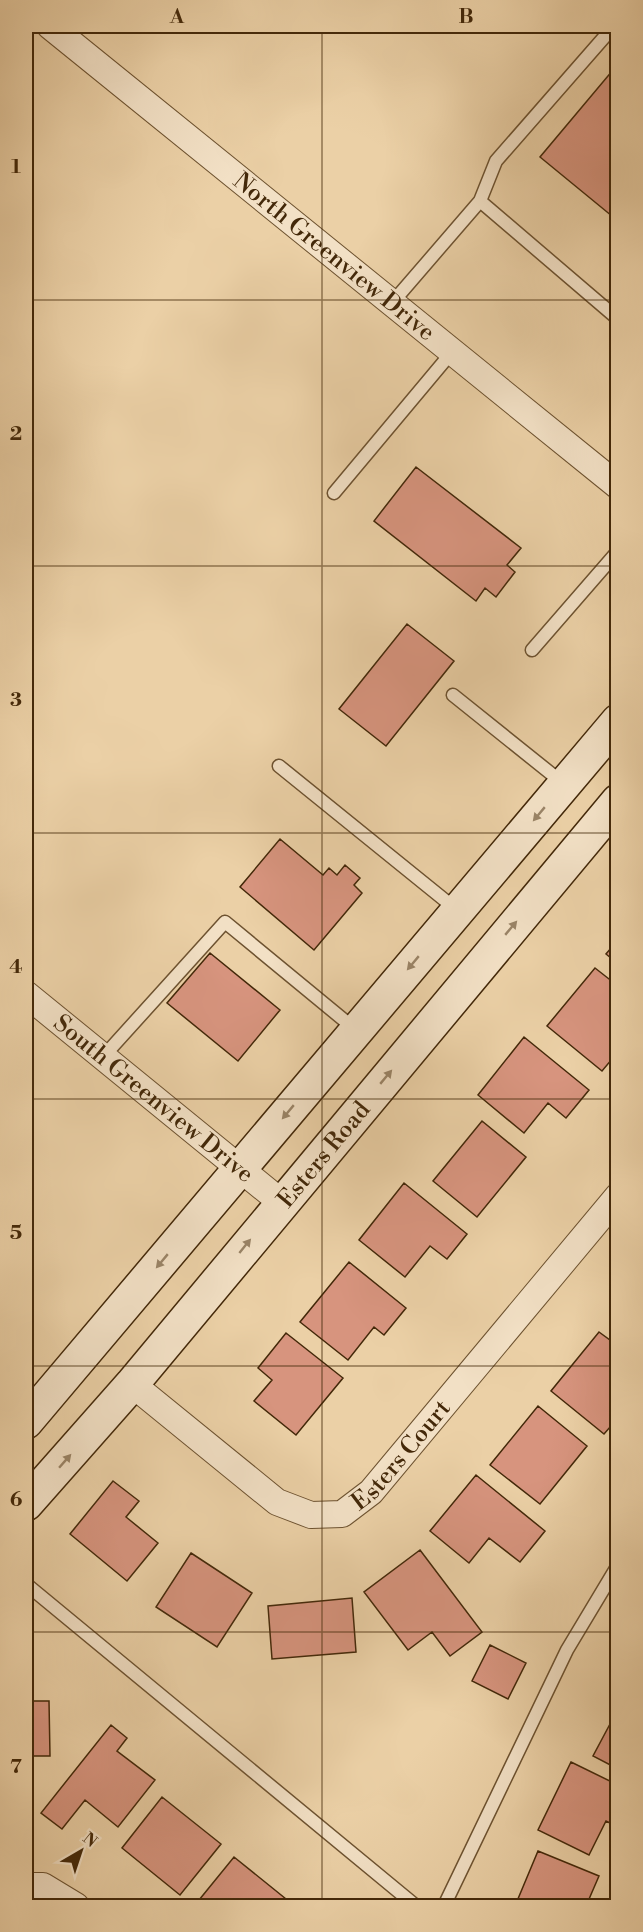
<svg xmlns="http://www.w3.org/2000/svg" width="643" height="1932" font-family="'Libre Bodoni',serif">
<rect width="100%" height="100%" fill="#ebd0a6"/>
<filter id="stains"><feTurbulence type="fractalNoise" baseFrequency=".00333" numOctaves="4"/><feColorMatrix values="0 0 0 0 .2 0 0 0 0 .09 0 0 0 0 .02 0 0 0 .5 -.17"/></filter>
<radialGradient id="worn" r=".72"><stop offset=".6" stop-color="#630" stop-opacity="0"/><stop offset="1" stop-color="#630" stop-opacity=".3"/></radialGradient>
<path fill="#d7947e" stroke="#432809" stroke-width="1.5" d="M618,64v157l-78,-64z
M416,467l105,81 -14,17 8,7 -19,25 -11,-9 -9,13 -102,-80z
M407,624l47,37 -68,85 -47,-37z
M280,839l43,36 6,-7 8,7 8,-10 15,13 -6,7 8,8 -48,57 -74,-63z
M618,940v24l-12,-10z
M210,953l70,57 -42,51 -71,-58z
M595,968l23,18v66l-16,19 -55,-45z
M524,1037l65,53 -23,28 -18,-15 -24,30 -46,-38z
M482,1121l44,36 -49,60 -44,-36z
M404,1183l63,51 -20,25 -17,-13 -25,31 -46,-37z
M349,1262l57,46 -22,27 -10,-8 -26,33 -48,-38z
M599,1332l19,14v72l-14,16 -53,-43z
M286,1333l57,45 -47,57 -42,-34 18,-21 -14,-12z
M538,1406l49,40 -47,58 -50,-39z
M476,1475l69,56 -25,31 -31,-24 -20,25 -39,-32z
M113,1481l26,20 -13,16 32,26 -31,38 -57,-47z
M420,1550l62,82 -32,24 -18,-24 -24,18 -44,-58z
M191,1553l61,40 -35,54 -61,-40z
M352,1598l4,54 -84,7 -4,-53z
M490,1645l36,18 -18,36 -36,-18z
M26,1701h23l1,55h-24z
M618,1709v60l-25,-13z
M111,1725l16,13 -10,13 38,29 -37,47 -33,-27 -23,29 -21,-16z
M571,1762l47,23v42l-12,-6 -17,34 -51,-25z
M162,1797l59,47 -41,51 -58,-47z
M538,1851l61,25 -13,30h-71z
M234,1857l57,46 -3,3h-90l-3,-1z"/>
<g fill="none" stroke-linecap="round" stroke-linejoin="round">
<g stroke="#6d5230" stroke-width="15">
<path id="lane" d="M480,201l16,-40 118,-135
M392,303l88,-102 138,118
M334,493l118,-141
M532,650l86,-99
M453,695l111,89
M279,766l178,144
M103,1057l122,-135 131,108
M26,1584l390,322
M444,1906l123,-256 51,-85"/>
</g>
<g stroke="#6d5230" stroke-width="28">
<g id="street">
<path id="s1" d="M50,26l568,460"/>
<path id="s2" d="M26,994l255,208"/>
<path id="s3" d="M132,1384l145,118 34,13 31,-1 29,-22 247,-296"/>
<path d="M26,1886h17l33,20"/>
</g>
</g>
<g stroke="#432809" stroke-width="36">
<g id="secondary">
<path d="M26,1422l592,-701"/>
<path id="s4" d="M26,1504l106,-120 486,-583"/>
</g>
</g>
<use href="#lane" stroke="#f2e0c5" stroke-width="12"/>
<use href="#street" stroke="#f2e0c5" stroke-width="26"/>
<use href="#secondary" stroke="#f2e0c5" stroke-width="33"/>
</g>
<defs><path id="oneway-solid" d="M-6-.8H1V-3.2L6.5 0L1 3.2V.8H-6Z" transform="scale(1.5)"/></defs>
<g fill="#9a8467">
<use href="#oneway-solid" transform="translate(539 814) rotate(130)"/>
<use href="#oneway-solid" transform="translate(511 928) rotate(-50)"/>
<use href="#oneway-solid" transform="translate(413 963) rotate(130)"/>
<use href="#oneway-solid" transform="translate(386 1077) rotate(-50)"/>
<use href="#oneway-solid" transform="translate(288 1112) rotate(130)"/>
<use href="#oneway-solid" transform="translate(245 1246) rotate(-51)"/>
<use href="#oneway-solid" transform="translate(162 1261) rotate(130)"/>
<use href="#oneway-solid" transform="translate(65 1461) rotate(-49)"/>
</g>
<path fill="none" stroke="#432809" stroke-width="1.5" stroke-opacity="0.55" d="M322,26v1880M26,300h592M26,566h592M26,833h592M26,1099h592M26,1366h592M26,1632h592"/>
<g text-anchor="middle" stroke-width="6" stroke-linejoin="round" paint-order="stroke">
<g font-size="24" fill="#432809" stroke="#f2e0c5">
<text dy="8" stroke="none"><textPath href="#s1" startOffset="366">North Greenview Drive</textPath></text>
<text dy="8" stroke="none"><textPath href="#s2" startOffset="165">South Greenview Drive</textPath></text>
<text dy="8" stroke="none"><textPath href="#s4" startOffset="459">Esters Road</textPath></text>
<text dy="8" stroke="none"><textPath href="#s3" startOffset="338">Esters Court</textPath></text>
</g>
</g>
<rect width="643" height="1932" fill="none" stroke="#ebd0a6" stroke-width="66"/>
<g transform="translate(81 1851) rotate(39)" stroke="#f2e0c5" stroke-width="4.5" paint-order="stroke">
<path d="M0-4.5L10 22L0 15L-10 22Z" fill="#432809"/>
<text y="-9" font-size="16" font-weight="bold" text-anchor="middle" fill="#432809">N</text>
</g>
<rect x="33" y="33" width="577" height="1866" fill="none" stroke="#432809" stroke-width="2"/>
<g font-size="20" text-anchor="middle" font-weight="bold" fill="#432809">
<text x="177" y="23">A</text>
<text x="466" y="23">B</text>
<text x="16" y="173">1</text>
<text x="16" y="440">2</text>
<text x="16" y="706">3</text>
<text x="16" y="973">4</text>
<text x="16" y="1239">5</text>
<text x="16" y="1506">6</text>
<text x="16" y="1773">7</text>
</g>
<rect width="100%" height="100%" filter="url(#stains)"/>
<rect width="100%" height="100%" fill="url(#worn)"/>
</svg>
